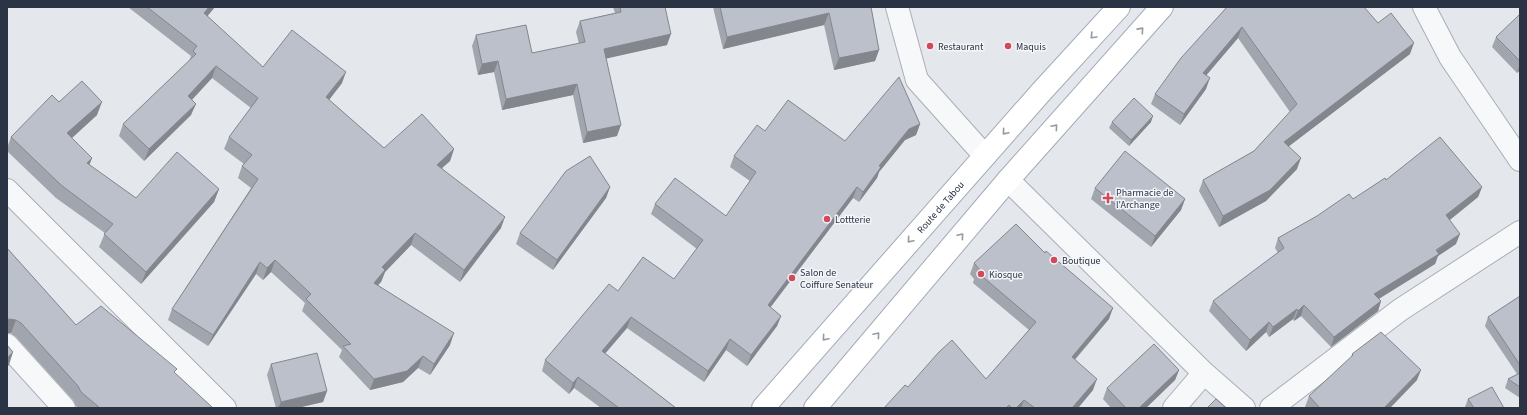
<svg xmlns="http://www.w3.org/2000/svg" width="1527" height="415" font-family="'Source Sans 3',sans-serif">
<rect width="100%" height="100%" fill="#e4e7ec"/>
<g fill="none" stroke-linecap="round" stroke-linejoin="round">
<g stroke="#a9aeb7" stroke-width="24">
<path id="minor" d="M897,7l20,73 68,76
M1424,7l26,50 70,103
M1008,180l196,193 40,35
M7,190l218,218
M7,345l57,63
M1174,408l30,-35
M1271,408l129,-98 120,-78"/>
</g>
<g stroke="#a3abb8" stroke-width="24">
<g id="primary">
<path id="s1" d="M763,408l279,-317 77,-84"/>
<path d="M815,408l193,-228 154,-173"/>
</g>
</g>
<use href="#minor" stroke="#f7f8fa" stroke-width="22"/>
<use href="#primary" stroke="#fff" stroke-width="22"/>
</g>
<path fill="#a1a5ae" d="M128,7h87l-8,9 56,51 79,16 -13,17 55,48 70,1 -4,12 -8,7 59,60 -41,54 -49,-37 -26,27 -4,10 -3,3 72,60 -20,30 -12,-7 -15,14 -33,8 -31,-33 3,-7 -40,-39 3,-8 -34,-31 -8,8 -7,-6 -48,72 -40,-26 4,-11 79,-121 -13,-10 4,-12 2,-2 -20,-15 5,-12 22,-29 -39,-30 -20,22 -1,15 -47,46 -25,-25 4,-12 66,-63 2,-5z
M613,7h52l2,38 -61,13 11,78 -34,7 -10,-48 -71,15 -8,-38 -16,3 -6,-29 4,-11 56,18 47,-9 -3,-12 4,-11 35,-8z
M713,7h158l8,43 -4,11 -41,9 -10,-45 -101,24z
M1227,7l151,16 32,31 -121,92 8,23 -31,32 -47,26 -20,-36 4,-11 51,-29 36,-39 -52,-74 -32,37v14l-26,36 -29,-21 4,-10z
M1520,16v54l-3,3 -25,-26 4,-10z
M59,102l38,13 -25,23 20,20 -3,7 47,33 83,-9 -5,13 -73,82 -42,-37 6,-14 -49,-35 -49,-47v-3l4,-11z
M1112,122h39l-22,24 -20,-18z
M920,124l-4,11 -11,5 -26,32 -2,6 -18,24 -6,-4 -83,109 11,9 -4,10 -30,40 -21,-16 -22,32 -77,-54 -22,25 71,55h-75l-27,-20 -5,6 -27,-23 3,-11 73,-69 56,-12 23,-30 -46,-35 4,-10 71,12 24,-35 -20,-14 4,-11 31,-25 80,10z
M1386,180l96,7 -4,10 -28,23 6,24 -18,12 -3,8 -56,35 2,2 -3,10 -47,36 -30,-31 -7,5 -1,-2 -24,18 -3,-5 -20,19 -37,-40 4,-10 65,-48 -3,-5 3,-10 75,-39z
M610,187l-4,11 -53,72 -37,-26 4,-11z
M1095,188l90,11 -4,11 -30,37 -60,-48z
M7,248l69,77 99,48 38,35h-134l-3,-2 -3,-6 -57,-63 -5,-4z
M974,263l135,56 -34,41 18,30 -15,18h-194l24,-21 78,-8 43,-49 -56,-47 1,-4 -4,-5z
M1520,296v102l-15,-10 3,-9 9,-5 -32,-48 3,-9z
M1352,354l65,26 -27,28h-85v-1l4,-11 42,-38z
M271,364l56,27 -4,11 -26,6h-21l-9,-33z
M1179,370l-4,10 -29,28h-35l-8,-9 4,-11z
M1468,399l36,9h-38l-1,-1z"/>
<path fill="#83868d" d="M209,7h6l-15,18 4,-12z
M829,13l-5,12 -101,24 4,-12z
M1242,27l-4,11 -39,46 4,-11z
M671,34l-4,11 -67,15 4,-11z
M1414,43l-4,11 -130,99 4,-11z
M879,50l-4,11 -41,9 5,-12z
M498,61l-4,11 -16,3 4,-11z
M1520,65v5l-3,3z
M216,66l-4,12 -28,30 4,-12z
M346,72l-4,11 -20,26 4,-12z
M1210,78l-4,11 -26,36 4,-11z
M577,84l-4,11 -71,15 4,-11z
M102,102l-5,13 -34,31 4,-13z
M196,104l-5,11 -47,46 5,-12z
M1153,116l-2,6 -22,24 2,-6z
M920,124l-4,11 -11,5 -26,32 -2,6 -18,24 4,-10 16,-26 30,-37z
M621,125l-4,11 -34,7 4,-11z
M454,149l-4,12 -17,15 4,-11z
M92,158l-5,13v-8z
M1301,158l-4,11 -31,32 -47,26 4,-11z
M610,187l-4,11 -53,72 4,-10z
M857,187l-4,11 -89,118 4,-11z
M1482,187l-4,10 -36,29 4,-11z
M219,189l-5,13 -73,82 5,-12z
M1185,199l-4,11 -30,37 4,-11z
M505,217l-4,11 -41,54 4,-12z
M415,233l-4,12 -26,27 -4,10 -12,12 5,-11 8,-16z
M1460,234l-4,10 -18,12 -3,8 -65,40 4,-10z
M275,260l-4,12 -8,8 4,-12z
M260,262l-4,12 -48,72 5,-11z
M1381,301l-3,10 -47,36 3,-10z
M1304,305l-3,11 -7,5 4,-10z
M1113,308l-4,11 -42,49 5,-11z
M1297,309l-4,10 -24,18 4,-10z
M781,316l-4,10 -30,40 4,-11z
M631,317l-4,11 -29,34 4,-11z
M9,319l7,1 -5,13h-4v-13z
M1269,322l-3,10 -20,19 4,-11z
M454,333l-4,12 -20,30 4,-11z
M730,339l-4,11 -22,32 4,-11z
M13,352l-4,13 -2,2v-9z
M423,356l-5,12 -15,14 -33,8 4,-11z
M1179,370l-4,10 -29,28h-7z
M1421,370l-4,10 -27,28h-6z
M578,377l-4,11 -5,6 4,-11z
M1097,379l-4,11 -15,18h-6z
M327,391l-4,11 -26,6h-19l3,-6z
M1024,400l-3,8h-5z"/>
<path fill="#bbc0ca" stroke="#83868d" d="M147,7h62l-5,6 59,54 29,-37 54,42 -20,25 58,51 38,-34 32,35 -17,16 68,52 -41,53 -49,-37 -33,34 3,3 -11,13 80,50 -20,31 -11,-8 -16,15 -33,8 -31,-33 8,-2 -45,-45 5,-5 -36,-34 -8,8 -7,-6 -47,73 -41,-26 86,-130 -16,-13 10,-11 -23,-18 29,-39 -42,-32 -28,30 8,8 -47,45 -26,-25 73,-70 -3,-3 4,-5z
M620,7h45l6,27 -67,15 17,76 -34,7 -10,-48 -71,15 -8,-38 -16,3 -6,-29 50,-10 6,28 53,-11 -5,-21 41,-9z
M720,7h151l8,43 -40,8 -10,-45 -102,24z
M1227,7h137l14,16 13,-10 23,30 -130,99 17,16 -31,32 -47,26 -20,-36 51,-29 43,-47 -55,-77 -39,46 7,5 -26,36 -29,-20 26,-36z
M1519,15l1,1v45l-24,-24z
M899,77l21,47 -11,5 -30,37 2,1 -18,25 -6,-5 -89,118 13,11 -30,39 -21,-16 -22,32 -77,-54 -29,34 74,57h-57l-41,-31 -5,6 -28,-23 64,-76 9,7 25,-34 31,22 29,-39 -48,-36 20,-26 51,38 30,-44 -22,-16 23,-31 8,6 23,-31 57,41z
M82,81l20,21 -35,31 25,25 -5,5 49,35 41,-46 42,37 -73,83 -42,-38 9,-10 -52,-39 -50,-48 41,-42 7,7z
M1134,98l19,18 -22,24 -19,-18z
M1440,137l42,50 -36,28 14,19 -24,16 3,4 -65,40 7,7 -47,36 -30,-32 -6,6 -1,-2 -24,18 -4,-5 -19,18 -37,-39 71,-53 -6,-10 39,-22 32,-22 4,5 32,-21 1,2z
M1125,151l60,48 -30,37 -60,-48z
M590,156l20,31 -53,73 -37,-27 46,-62z
M1016,224l29,29 1,-2 67,57 -41,49 25,22 -25,29h-37l-11,-8 -8,8h-4l-3,-3 -3,3h-122l21,-23 3,2 30,-34 14,-13 34,39 50,-57 -59,-50 3,-2 -6,-7z
M7,248l69,77 25,-19 76,63 -3,3 39,36h-113l-19,-16 -3,-6 -57,-63 -5,-3 -7,-1 -2,1z
M1520,296v69l-32,-48z
M1381,332l40,38 -37,38h-64l-11,-12 44,-41 -1,-1z
M1154,344l25,26 -40,38h-13l-19,-20z
M7,345l6,7 -6,6z
M317,353l10,38 -46,11 -10,-38z
M1520,373v14l-12,-8z
M1492,387l12,21h-30l-6,-9z
M1216,399l10,9h-19z"/>
<defs><path id="oneway-chevron" d="M-2-3.5L2.5 0L-2 3.5" fill="none" stroke-width="1.6" stroke-linecap="round" stroke-linejoin="round"/></defs>
<g stroke="#959aa2">
<use href="#oneway-chevron" transform="translate(1141 30) rotate(-48)"/>
<use href="#oneway-chevron" transform="translate(1093 36) rotate(133)"/>
<use href="#oneway-chevron" transform="translate(1055 127) rotate(-49)"/>
<use href="#oneway-chevron" transform="translate(1005 132) rotate(131)"/>
<use href="#oneway-chevron" transform="translate(961 236) rotate(-50)"/>
<use href="#oneway-chevron" transform="translate(910 240) rotate(131)"/>
<use href="#oneway-chevron" transform="translate(877 335) rotate(-50)"/>
<use href="#oneway-chevron" transform="translate(825 338) rotate(131)"/>
</g>
<g fill="#d1495b" stroke="#f4f6f9" stroke-width="1.5">
<circle cx="930" cy="46" r="4"/>
<circle cx="1008" cy="46" r="4"/>
<path d="M1106 192h4v4h4v4h-4v4h-4v-4h-4v-4h4z"/>
<circle cx="827" cy="219" r="4"/>
<circle cx="1054" cy="260" r="4"/>
<circle cx="981" cy="274" r="4"/>
<circle cx="792" cy="278" r="4"/>
</g>
<g text-anchor="middle" stroke-width="3" stroke-linejoin="round" paint-order="stroke">
<g font-size="10" fill="#2b3445" stroke="#f4f6f9" text-anchor="start">
<text x="938" y="50">Restaurant</text>
<text x="1016" y="50">Maquis</text>
<text x="1116" y="196">Pharmacie de<tspan x="1116" dy="12">l'Archange</tspan></text>
<text x="835" y="223">Lottterie</text>
<text x="1062" y="264">Boutique</text>
<text x="800" y="276">Salon de<tspan x="800" dy="12">Coiffure Senateur</tspan></text>
<text x="989" y="278">Kiosque</text>
</g>
<g font-size="10" fill="#2b3445" stroke="#f4f6f9">
<text dy="4" stroke="none"><textPath href="#s1" startOffset="268">Route de Tabou</textPath></text>
</g>
</g>
<rect width="1527" height="415" fill="none" stroke="#2b3445" stroke-width="16"/>
</svg>
